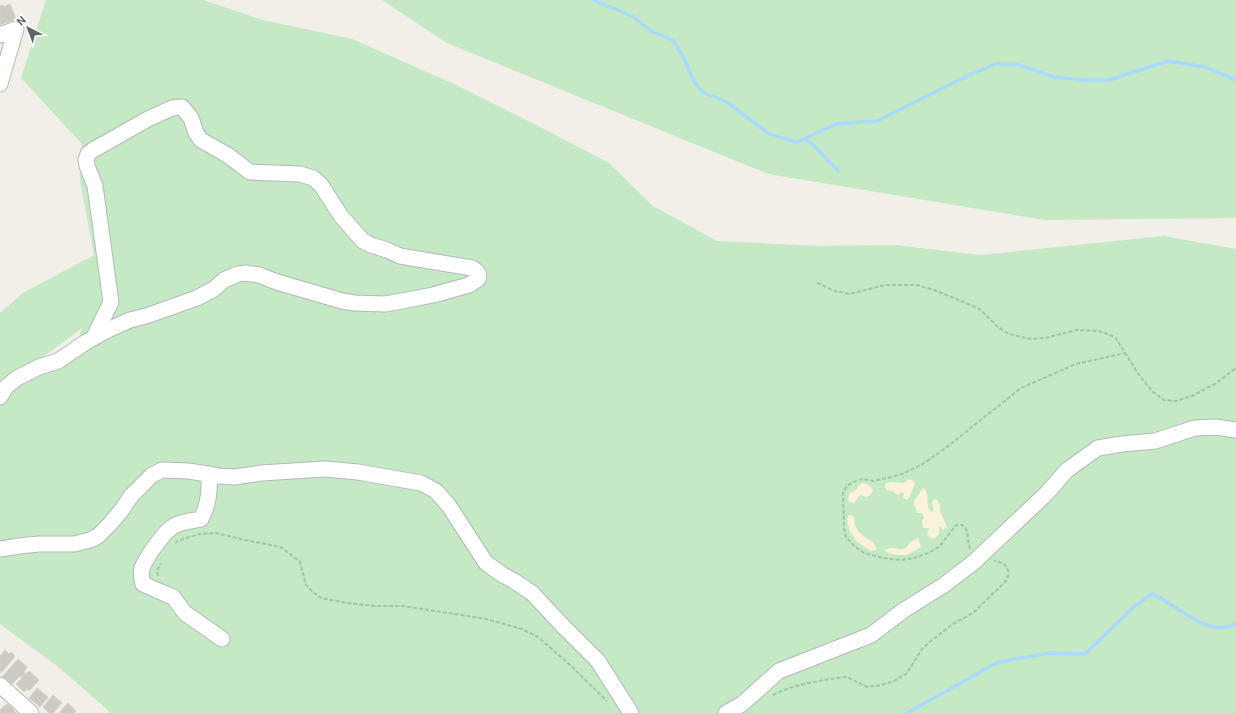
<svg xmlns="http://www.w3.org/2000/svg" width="1236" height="713" font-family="Roboto,sans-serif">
<rect width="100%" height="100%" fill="#f1efe8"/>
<path fill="#c5e8c5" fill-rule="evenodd" d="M46,0h157l60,20 89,19 102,45 90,45 65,34 44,43 64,35 103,5 74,-1 87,10 183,-19 72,13v464h-1125l-27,-24 -28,-24 -56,-41v-311l23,-20 71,-38 -14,-75 2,-36 -61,-66zM82,328l-4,14 -47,25v-1z
M382,0h854v218l-191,2 -277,-46 -321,-131z"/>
<path fill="#fbf3d9" d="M909,479l4,2 2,2 -6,15 -2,2 -4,-2 1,-4 -2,-2 -5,3 -4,-4 -6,-1 -2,-3v-3l5,-2 14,1z
M863,483c5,0 7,3 10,7l-2,4 -4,3 -7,-2 -6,8 -5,-1 -1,-3c1,-5 3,-8 8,-9l3,-5z
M923,488c8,4 1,15 8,24l3,-1 -2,-8 1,-3 3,-1 2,2 2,5v5l7,16 -4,3 -4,-4v8l-4,4h-4l-4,-3 2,-7h-6l-1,-7 2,-4 -2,-4h-5l-1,-5 -2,-3v-4z
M849,515h2l3,2c-1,21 21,20 23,33l-6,1 -15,-10 -3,-6 -3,-3 -3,-13z
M918,538l3,9 -14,8h-11l-10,-3 -1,-2c10,-5 13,2 21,-2l4,-6z"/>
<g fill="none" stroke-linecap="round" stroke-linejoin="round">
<path stroke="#aadaff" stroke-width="3.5" d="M593,0l39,16 19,15 22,9 11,18 9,22 9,12 25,10 42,32 27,8 8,-3 32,-15 41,-3 82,-41 36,-16h21l38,13 31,3h24l59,-19 37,6 31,13
M804,139l8,5 26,27
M907,713l91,-51 52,-9 35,1 50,-48 17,-12c23,9 59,47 84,29"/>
</g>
<path fill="#cccac5" stroke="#d6d1c6" d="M10,4l6,15 -16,6v-19l3,-1 1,2z
M5,650l4,4 2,-2 4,4 -14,17 -1,-2v-15z
M18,659l9,8 -3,5 1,1 -3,4 -2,-1 -8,8 -4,-4 -2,2 -5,-4z
M29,671l10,9 -10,11 -2,-2 -3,3 -8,-8z
M37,688l11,9 -8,10 -11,-9z
M53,695l9,8 -9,10h-4l-6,-6z
M68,703l8,8 -2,2h-15z
M7,704l6,5v1l3,3h-16v-3z"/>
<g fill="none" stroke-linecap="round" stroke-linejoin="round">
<g stroke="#b5b8bc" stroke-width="17">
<path id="minor" d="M0,35l16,-6
M0,84l16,-55
M0,397l6,-10 11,-9 22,-11 19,-6 28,-19 24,-13 20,-9 16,-4 51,-18 17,-9 10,-9 14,-6 8,-1 13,2 18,7 65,19 13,2 30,1 17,-3 31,-6 36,-10 9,-6c2,-6 -1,-8 -6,-11l-72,-12 -13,-6 -16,-5 -8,-4 -22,-25 -20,-31 -8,-7 -13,-4 -50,-2 -21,-16 -28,-16 -5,-7 -5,-15 -9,-11 -10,1 -24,11 -55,31 -5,4 -2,6 1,6 8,20 16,116 -17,35
M209,474c1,16 0,30 -8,45 -8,2 -19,2 -27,7 -10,5 -28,32 -32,42 -1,6 -1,10 1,16l9,4 21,9 12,16 37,26
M0,549l19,-3 20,-2h35l16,-4 8,-4 13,-13 12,-15 8,-12 21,-21 10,-5 27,1 30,5 16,1 26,-4 64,-4 33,3 63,11 15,8 13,15 37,57 17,12 11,6 18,12 29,31 37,37 33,52
M0,685l31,28
M726,713l16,-9 37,-33 92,-36 33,-25 40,-25 30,-23 73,-69 20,-23 31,-22 24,-4 33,-3 40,-13 21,-1 20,3"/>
</g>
<path stroke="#9cc7a9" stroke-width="2" stroke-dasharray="4 2" stroke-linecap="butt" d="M817,283l18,8 15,3 35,-9h32l17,5 44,18 8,7 12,12 11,7 21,5 15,-1 31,-8 23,1 16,6 24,38 14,17 11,8 12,1 16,-5 23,-12 21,-16
M175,543l5,-3 19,-6 17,-1 29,7 36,7 19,15 6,23 7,7 8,6 26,5 29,3h27l65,10 18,3 36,10 16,8 32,28 37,36
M970,549c-1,-4 -2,-7 -2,-11 -1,-8 -2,-15 -12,-13l-17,22 -11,6 -14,5 -13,2 -18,-2 -19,-5 -10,-7 -8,-9 -2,-9 -1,-35 4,-7 6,-4 10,-3 10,2 14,-3 15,-4 19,-9 22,-15 78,-62 55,-24 49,-11
M158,576l-1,-5 4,-8
M773,695c21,-11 46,-14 70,-18h4l20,10 14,-2 13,-4 13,-8 15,-24 10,-9 21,-16 20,-11 33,-32c6,-11 0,-19 -12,-20"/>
<use href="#minor" stroke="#fff" stroke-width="15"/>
</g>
<g transform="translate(28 28) rotate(318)" stroke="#ffffff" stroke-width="3" paint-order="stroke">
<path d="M0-3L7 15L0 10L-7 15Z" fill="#5f6368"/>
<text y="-6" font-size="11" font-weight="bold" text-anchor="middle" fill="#5f6368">N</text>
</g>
</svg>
